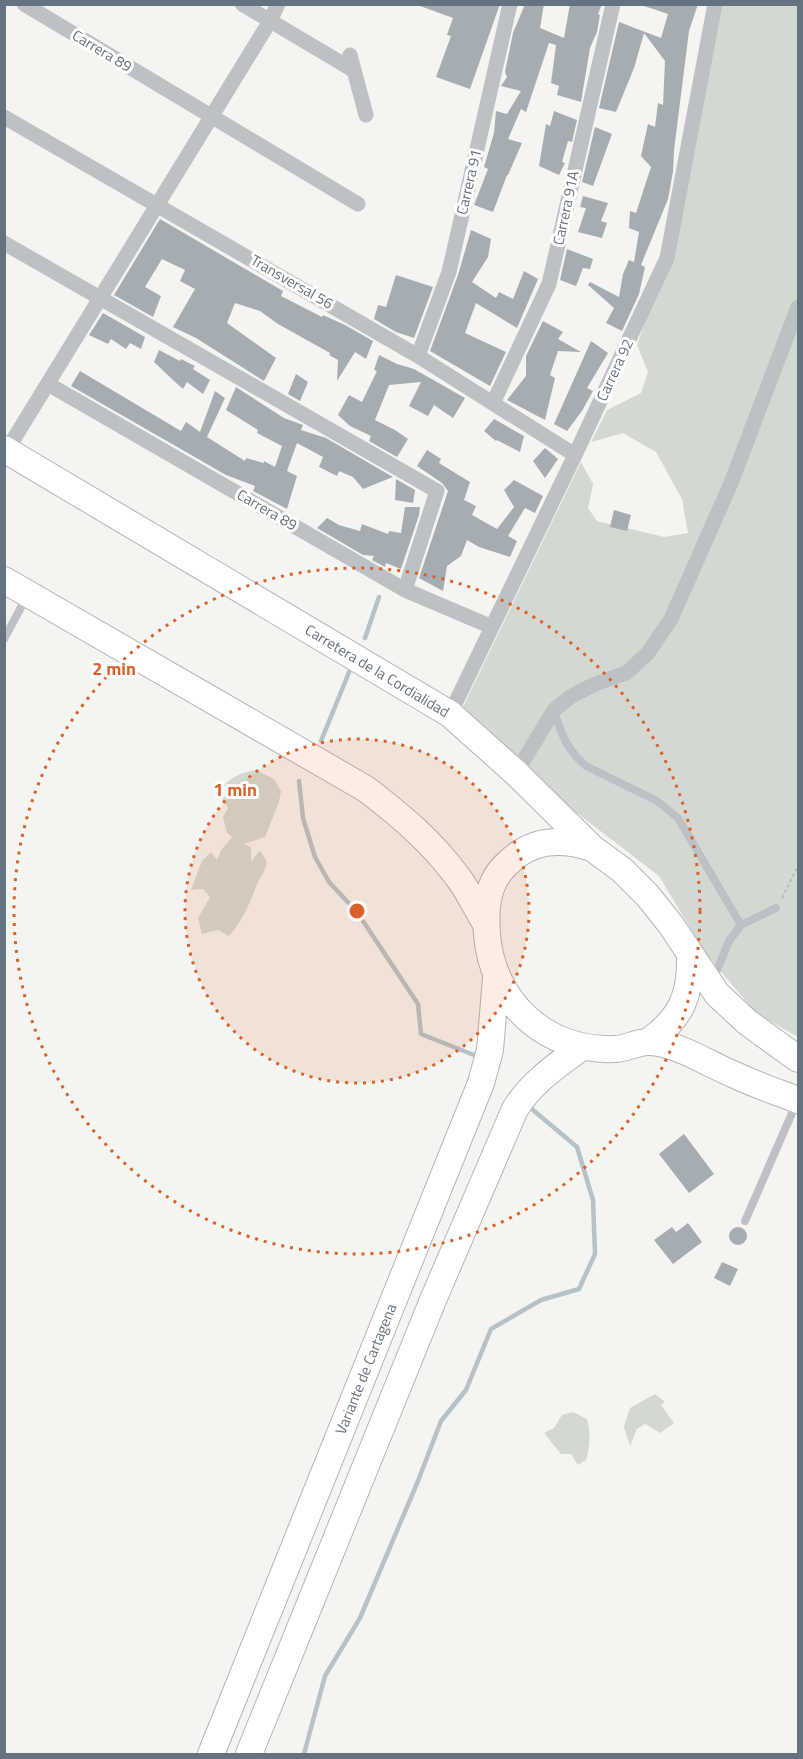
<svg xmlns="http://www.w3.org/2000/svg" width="803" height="1759" font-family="'Titillium Web',sans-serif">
<rect width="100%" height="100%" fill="#f4f4f0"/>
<path fill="#d3d9d0" d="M715,5h83v1032l-41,-23 -52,-61 -46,-77 -86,-66 -111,-101 119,-247 12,22 -5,24 9,13 67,16 24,-4 -6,-34 -26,-47 -33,-19 -32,9 16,-32 34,-17 7,-21 -11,-27 30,-87z
M256,770l18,9 7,12 -2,11 -14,35 -21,7 7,3v15l9,-12 7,12c-3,13 -8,16 -12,27 -6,17 -14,33 -26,47l-11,-6 -16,4 -4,-16 12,-21 -7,-8 -12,1 11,-29 9,-9 6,8 4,-10 11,-13 -5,-4 -4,-16 5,-9 -6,-10 8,-5 -6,-8c10,-9 18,-13 32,-15z
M655,1394l10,8 -4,3 13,18 -14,10 -15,-9 -8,5 -7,17 -6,-19 6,-19z
M573,1412l14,7c4,14 3,27 -1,41l-8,5 -7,-11h-10l-17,-21 10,-5 8,-13z"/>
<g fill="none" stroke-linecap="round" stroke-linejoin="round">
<path stroke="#b7c2c7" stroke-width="4.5" d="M365,638l14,-41
M321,741l31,-76
M299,781l4,37 12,39 14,25 28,30 61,92 3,30 58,23
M304,1754l21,-78 35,-58 58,-137 23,-60 25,-31 25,-61 50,-29 38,-11 16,-35 -2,-54 -16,-53 -44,-37"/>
</g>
<path fill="#a6adb2" d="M420,4h80l-30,85 -34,-12 15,-41 -4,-1 6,-17 -33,-12z
M525,4h19l-4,24 24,10 6,-34h32l-4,10 2,1 -3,17 -7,16 -9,54 -24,-7 2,-9 -8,-3 5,-38 -7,-2 -23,69 -5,-3 -13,30 14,4 -14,32h-1l-14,37 -19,-7 14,-36 -4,-2 10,-34 2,-22 11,3 14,-23 -20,-5 6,-9 -2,-5 8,-39z
M644,4h54l-9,27 -15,119 -1,22 -5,27 -27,66 4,2 -6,27 -17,37 -16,-8 8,-15 -26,-23 2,-3 29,15 4,-23 6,-14 5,2 5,-30 -10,-4 1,-17 6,2 15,-46 -10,-11 7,-32 7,3 3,-24 5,2 2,-44 -21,-28 -10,35 -18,44 -17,-4 20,-86 42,16 7,-24 -24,-8z
M554,111l23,9 -5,22 -4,-1 -6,21 3,1 -6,12 -20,-9 7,-42 4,2z
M595,127l17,7 -19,52 -11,-4z
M583,196l25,7 -7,18 6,2 -5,15 -24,-6 8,-24 -6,-1z
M160,219l123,72 -2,5 41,21 1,-2 22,10 28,16 -7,18 -11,-7 -18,29 1,-21 -9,-5 1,-2 -52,-29 -18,-13 -25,-8 -8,20 49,35 -12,23 -68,-43 -23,-11 22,-38 -15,-8 5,-11 -23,-11 -17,28 16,9 -8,21 -39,-22z
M471,230l20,9 -3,18 -16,25 24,16 3,-6 14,7 11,-28 14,8 -21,49 -41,-25 -11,30 41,19 -16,34 -60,-35 28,-76z
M567,249l26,10 -3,10 -7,-1 -7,18 -16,-6z
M396,275l37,12 -19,51 -18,-6 -22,-13 4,-14 8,2z
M103,313l42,24 -4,12 -11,-6 -4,6 -15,-10 -3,5 -19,-9z
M543,321l20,11 -5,7 23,13 -23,-1 -8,24 5,3 -10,42 -38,-20 19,-24v-20z
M591,341l17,12 -21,35 6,3 -11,20 -15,20 -13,-7z
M159,350l21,11 1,-2 14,7 -2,3 17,11 -7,14 -16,-12 -4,7 -9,-8 -20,-19z
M379,355l18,9 17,5 51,29 -12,20 -19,-13 -6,11 -19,-10 12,-24 -32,3 -14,35 20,10 13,9 -11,18 -28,-16 2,-5 -21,-10 -12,-11 11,-20 13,7 15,-31 -3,-1z
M80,371l101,60 5,-9 14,10 15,-41 10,7 -18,39 38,24 1,-3 18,5v-2l11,6 7,-21 -25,-13 1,-3 -32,-20 10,-23 48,31 19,7 -2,5 25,8 67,39 -30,12 -10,-12 -14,-6 -2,5 -18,-9 4,-10 -26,-14 -10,28 10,5 -10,33 -34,-18 2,-5 -29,-11 -155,-89z
M296,374l12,8 -8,19 -12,-7z
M494,419l30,17 -4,16 -23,-12 -1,1 -12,-10z
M545,448l13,11 -13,19 -12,-17z
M427,450l14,9 -2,4 31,19 -6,18 12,6 -4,9 25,14 17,-22 -10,-17 10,-10 29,16 -8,17 -10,-5 -17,28 9,5 -7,16 -31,-10 -12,-7 -6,16 -14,10 -4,25 -24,-13 29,-87 -6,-8 -25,-17z
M396,479l19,11 -2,13 -18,-3z
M405,507h15l-1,8 -18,54 -15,-6 -1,4 -13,-7 2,-4 -11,-1 -46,-27 10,-10 12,7 21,6 2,-7 26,10 1,-3 12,2z
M614,510l17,5 -4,16 -17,-4z
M684,1134l30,40 -25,19 -30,-39z
M688,1223l14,19 -29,22 -19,-24 18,-13 4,5z
M729 1236a9 9 0 1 1 18 0a9 9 0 1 1-18 0Z
M722,1262l16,7 -8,17 -16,-8z"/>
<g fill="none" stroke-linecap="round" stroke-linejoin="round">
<g stroke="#b2b5b8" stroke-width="28">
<path id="trunk" d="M4,449l446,265 66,59 76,75 30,22 26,26 23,29 46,69 30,28 51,37
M4,580l362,209c34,26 65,52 91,87 11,14 19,32 29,48
M592,848c-31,-10 -60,-9 -84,15 -21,18 -23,45 -21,71 5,68 59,118 128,115 11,0 24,-8 35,-7 27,1 60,23 85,33 21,10 42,17 63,25
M649,1041c32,-23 42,-45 41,-85
M211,1754l270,-671 9,-33 6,-72
M249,1754l184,-454 82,-191c17,-27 41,-43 67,-62"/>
</g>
<path stroke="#b7b9bc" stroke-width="2" stroke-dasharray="3 3" stroke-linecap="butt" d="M782,898l16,-32"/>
<path stroke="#bdc0c4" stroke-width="8" d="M4,639l22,-41
M554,711c8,24 12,38 32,55l71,35 21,17 63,107
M713,980l16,-39 12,-16 35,-17
M745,1221l51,-117"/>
<path stroke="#bdc0c4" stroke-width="15" d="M24,4l334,200
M242,4l111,66
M350,55l16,60
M4,117l414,239 157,99
M4,243l433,248 -32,99
M418,356l31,-84 61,-268
M48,384l357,206 87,37
M493,403l56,-119 64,-280
M7,450l263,-429 8,-17
M450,714l125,-259 92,-197 48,-254
M516,773l38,-63 16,-13 25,-13 31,-11 21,-19 24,-35 60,-136 67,-176"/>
<use href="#trunk" stroke="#fff" stroke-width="26"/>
</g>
<circle cx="357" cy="911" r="172" fill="#da612b" fill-opacity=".12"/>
<g fill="none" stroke="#da612b" stroke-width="3" stroke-dasharray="3 6">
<circle cx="357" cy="911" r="172"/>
<circle cx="357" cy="911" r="343"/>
</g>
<g text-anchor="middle" stroke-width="6" stroke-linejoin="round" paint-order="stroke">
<g font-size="15" fill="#657280" stroke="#fff">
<text transform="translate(102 51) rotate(31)" y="5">Carrera 89</text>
<text transform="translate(469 182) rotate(-77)" y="5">Carrera 91</text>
<text transform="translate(566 208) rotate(-78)" y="5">Carrera 91A</text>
<text transform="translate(292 282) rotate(30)" y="5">Transversal 56</text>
<text transform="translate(615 370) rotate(-65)" y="5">Carrera 92</text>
<text transform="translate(267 510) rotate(30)" y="5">Carrera 89</text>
<text transform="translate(377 671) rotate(31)" y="5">Carretera de la Cordialidad</text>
<text transform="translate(366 1369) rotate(-68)" y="5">Variante de Cartagena</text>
</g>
</g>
<circle cx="357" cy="911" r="9" fill="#da612b" stroke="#fff" stroke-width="3"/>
<g font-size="18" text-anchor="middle" font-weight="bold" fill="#da612b" stroke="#fff" stroke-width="6" stroke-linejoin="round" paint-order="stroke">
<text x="114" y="675">2 min</text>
<text x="235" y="796">1 min</text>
</g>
<rect width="803" height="1759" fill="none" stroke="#657280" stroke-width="12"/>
</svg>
